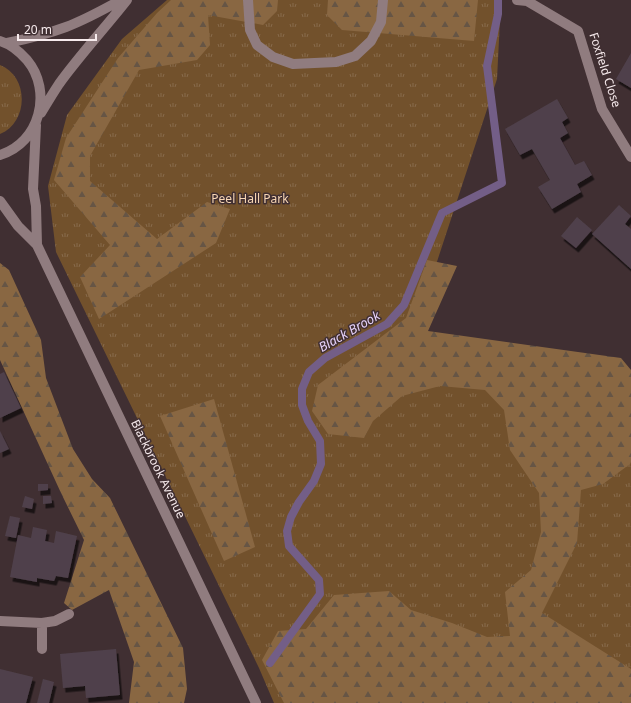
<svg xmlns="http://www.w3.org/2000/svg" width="631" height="703" font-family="'Noto Sans',sans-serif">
<defs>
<pattern id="grass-tufts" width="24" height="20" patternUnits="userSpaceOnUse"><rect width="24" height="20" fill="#72512c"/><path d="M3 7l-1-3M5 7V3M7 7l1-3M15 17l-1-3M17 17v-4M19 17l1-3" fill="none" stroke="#876a4b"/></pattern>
<pattern id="forest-firs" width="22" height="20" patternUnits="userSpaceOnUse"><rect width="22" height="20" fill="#896742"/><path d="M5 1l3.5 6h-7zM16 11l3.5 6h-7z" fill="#665545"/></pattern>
<filter id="shadow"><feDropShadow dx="2.5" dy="4.5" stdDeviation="0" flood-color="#0009"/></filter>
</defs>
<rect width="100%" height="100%" fill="#402f32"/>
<path fill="url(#grass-tufts)" d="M167,0h334l-4,79 -92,280 226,41v303h-357l-15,-35 -203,-416 -8,-66 19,-71 55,-76z
M0,65c29,11 29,57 0,69z"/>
<path fill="url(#forest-firs)" d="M171,0h107l-1,11 -14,14 -55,-10 2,30 -13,15 -58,10 -49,86v25l67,58 50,-37 23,7 -14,34 -117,76 -19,-42 30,-32 -56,-65 12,-42 52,-80 39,-45z
M328,0h150l-4,41 -132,-11 -15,-15z
M427,260l30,6 -29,65 193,27 10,12v92l-1,2 -27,20 -22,6 -4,53 -35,70 89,56v34h-347l-22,-43 16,-29 28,-2 28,-34 55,-4 22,19 41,13 35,14 23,-1 -5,-44 26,-22 10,-38 -2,-39 -29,-43 -6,-40 -19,-20 -45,-4 -38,10 -29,25 -9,17 -36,-4 -16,-23 6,-26 88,-67z
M0,263l9,7 32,70 5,38 27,71 19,30 18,19 73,150 4,41 -3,14h-55l5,-41 -25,-72 -37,20 -8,-7 20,-63 -23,-47 -61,-133z
M214,399l41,148 -31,14 -64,-145z"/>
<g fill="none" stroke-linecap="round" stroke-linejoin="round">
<path stroke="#735e87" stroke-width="8" d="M270,663l50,-69 -1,-14 -30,-34 -2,-15 4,-14 8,-15 15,-21 7,-17 -1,-23 -12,-20 -6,-16v-16l7,-17 16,-14 62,-34 17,-19 38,-92 60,-30 -15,-117 11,-52v-14"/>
</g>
<path fill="#4f414b" filter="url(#shadow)" d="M631,53v35l-15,-9z
M557,99l11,19 -6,4 6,11 -8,5 15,27 9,-4 8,14 -15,9 4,8 -29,17 -14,-22 12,-7 -18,-31 -12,6 -15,-26z
M619,205l12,11 -6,8 6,5v40l-39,-35z
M577,217l15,13 -16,18 -15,-12z
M4,372l17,36 -21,10v-44z
M0,431l9,18 -9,4z
M38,484h10v6l-10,1z
M25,496l9,3 -2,10 -10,-2z
M43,496h8l1,7 -9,1z
M10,516l10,2 -4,20 -11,-2z
M33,527l14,3 -2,11 9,2 2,-12 21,5 -9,42 -12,-2 -2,5 -17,-3v4l-27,-5 8,-42 13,3z
M116,649l4,46 -34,3 -1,-12 -22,2 -3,-34z
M0,669l33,8 -7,26h-26z
M43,679l11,3 -5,21h-12z"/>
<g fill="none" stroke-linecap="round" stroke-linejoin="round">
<path stroke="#907c7f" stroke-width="10" d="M248,0l2,30 7,15 16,12 20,7 43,-2 19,-6 16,-15 10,-19 2,-22"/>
<path stroke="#907c7f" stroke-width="10" d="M517,0l10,1 51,30 24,78 29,48
M0,621l42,2 13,-2 14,-7
M42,623v26"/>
<path stroke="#907c7f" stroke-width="10" d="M0,41c11,3 20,11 27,19 26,31 13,83 -27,95
M7,43c20,-4 40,-9 59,-16 19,-7 37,-17 55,-27
M41,113c6,-10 12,-20 18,-29 21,-29 46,-56 68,-84
M36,125l-3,64 3,17 1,39
M0,201l18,25 19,19 219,458"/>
</g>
<g text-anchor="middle" stroke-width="3" stroke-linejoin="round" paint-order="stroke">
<g font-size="12" fill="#f7ebed" stroke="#402f32">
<text transform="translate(605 70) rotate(72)" y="4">Foxfield Close</text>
<text transform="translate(158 469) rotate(64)" y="4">Blackbrook Avenue</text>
</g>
<g font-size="12" fill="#f8d6b4" stroke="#402f32">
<text x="250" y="203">Peel Hall Park</text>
</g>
<g font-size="13" font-style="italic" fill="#e6d2fa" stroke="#402f32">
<text transform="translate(349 331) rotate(-30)" y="5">Black Brook</text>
</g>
</g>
<path d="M18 34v6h78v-6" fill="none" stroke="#f7ebed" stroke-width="2"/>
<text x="24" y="34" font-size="12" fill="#f7ebed" stroke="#402f32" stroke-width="3" paint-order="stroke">20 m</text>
</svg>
